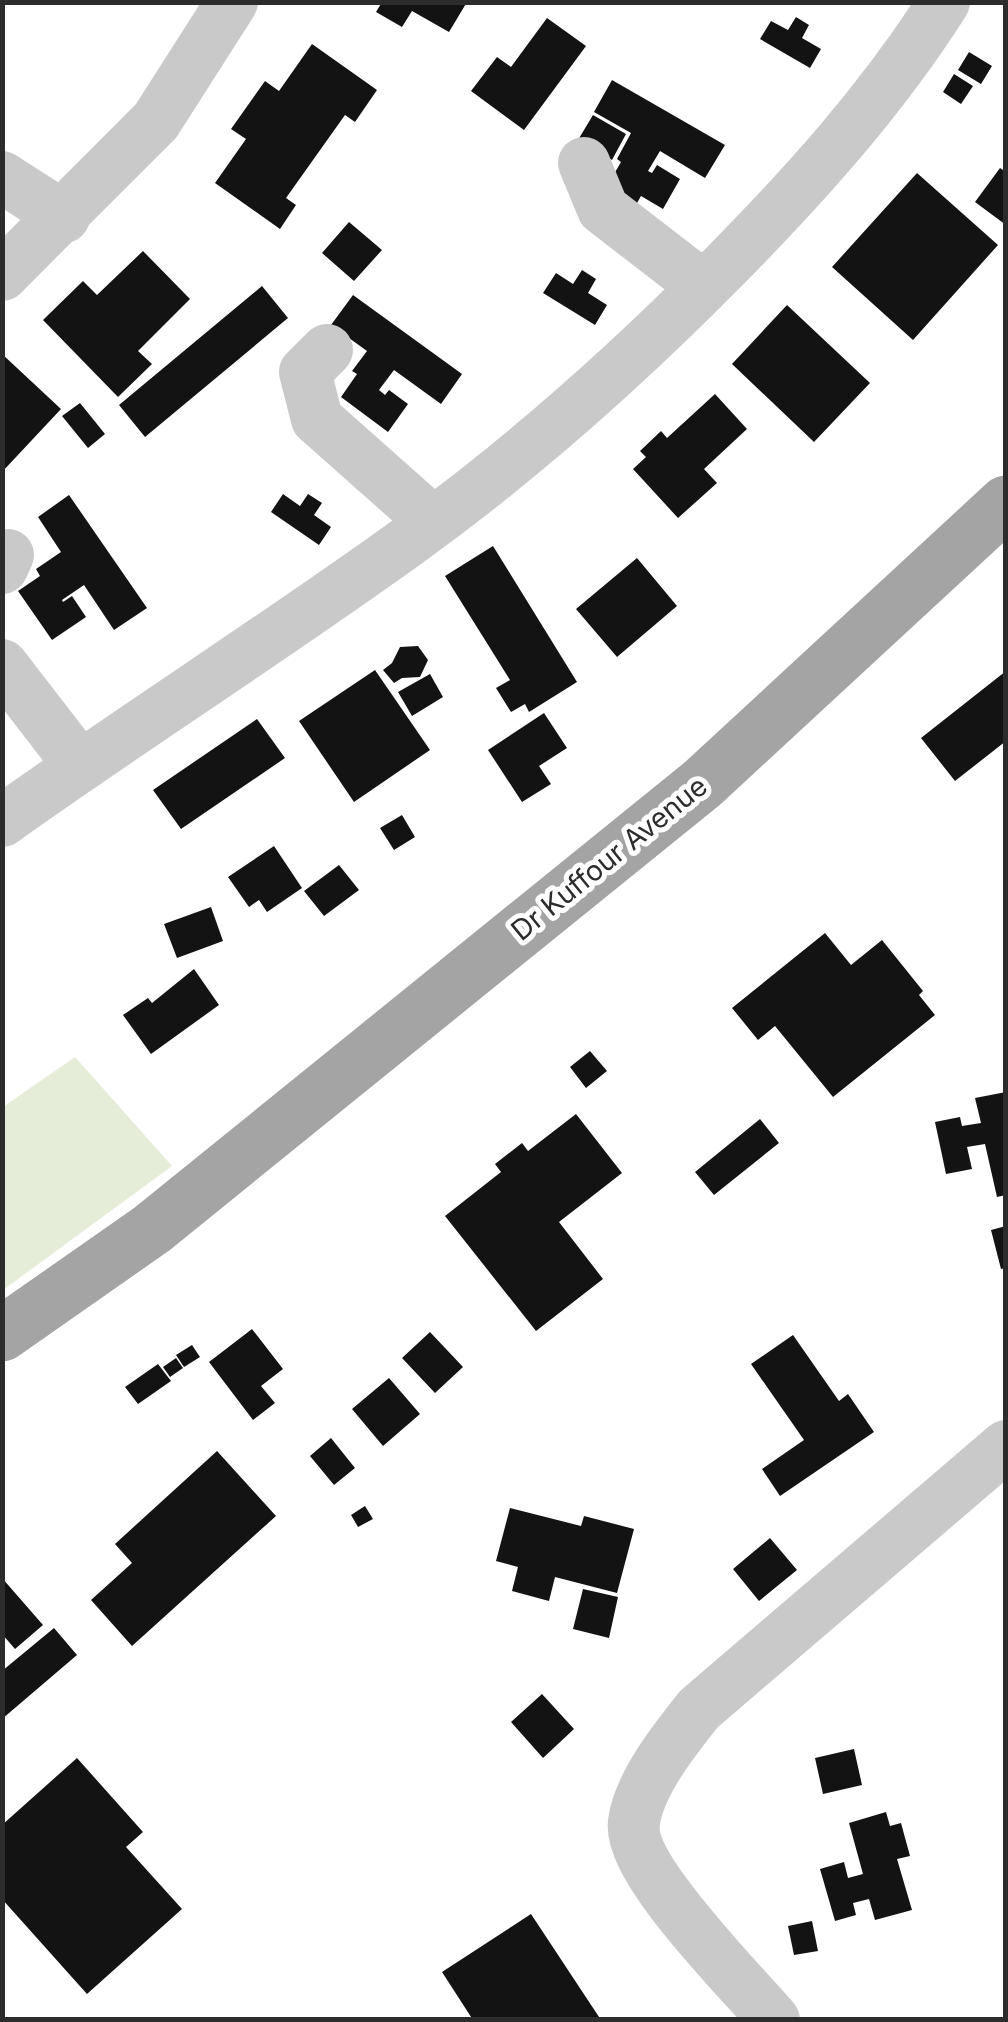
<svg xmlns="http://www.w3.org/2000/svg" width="1008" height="2022" font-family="Inter,sans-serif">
<rect width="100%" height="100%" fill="#fff"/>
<path fill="#e5ecd7" d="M75,1057l97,109 -169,124v-183z"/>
<path fill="#131313" d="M382,2h85l-18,30 -37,-21 -10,16 -26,-15z
M796,17l13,8 -7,13 19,11 -11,19 -50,-29 11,-18 17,9z
M547,18l39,28 -62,84 -53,-39 26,-34 14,10z
M312,44l65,46 -22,32 -10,-7 -59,83 10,7 -16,24 -65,-46 31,-44 -15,-10 34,-48 14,10z
M969,52l23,14 -11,18 -23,-14z
M954,74l19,12 -12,18 -18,-12z
M612,80l113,65 -20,33 -45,-27 -12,20 4,2 5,-8 23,14 -17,30 -22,-13 -4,7 -30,-17 14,-24 -4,-3 14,-26 -37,-21z
M593,115l33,19 -14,26 -34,-20z
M1000,168l6,4v53l-31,-23z
M917,173l81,72 -85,95 -81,-73z
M349,222l33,28 -28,31 -32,-28z
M143,251l47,48 -52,52 14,13 -34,33 -75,-77 40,-39 14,14z
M582,270l14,9 -8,14 19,12 -12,20 -52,-32 13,-20 17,11z
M262,286l26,32 -143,119 -26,-32z
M353,295l109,79 -21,30 -47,-34 -15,20 6,5 4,-5 19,14 -20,28 -47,-35 16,-23 -5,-3 15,-20 -36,-26z
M787,305l83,78 -56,59 -82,-78z
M2,354l59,55 -59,63z
M715,394l32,35 -43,40 13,14 -39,35 -45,-49 13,-12 -6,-6 21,-20 6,7z
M80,403l25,31 -17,14 -26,-32z
M283,494l17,12 8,-12 14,9 -8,12 17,12 -12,18 -48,-33z
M69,495l78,113 -33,22 -30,-45 -22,15 1,2 9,-6 14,21 -34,23 -34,-49 22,-15 -4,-7 25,-17 -23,-35z
M493,546l84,136 -48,30 -4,-8 -14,8 -15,-24 14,-8 -65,-104z
M637,558l40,48 -60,51 -41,-48z
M418,646l10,14 -8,17 -18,1 -8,5 -11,-13 9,-7 8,-16z
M375,670l55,80 -76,52 -55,-81z
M1006,671v70l-51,40 -34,-43z
M430,674l13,23 -31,19 -14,-24z
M544,713l23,35 -28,18 12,18 -29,18 -34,-52z
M257,719l28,39 -104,71 -28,-39z
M402,815l13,22 -21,13 -14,-22z
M274,846l28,42 -35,24 -8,-12 -10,7 -21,-30z
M339,865l20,25 -35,26 -20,-25z
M211,907l12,34 -46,17 -13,-34z
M825,933l26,32 31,-25 41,51 -4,4 16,20 -102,82 -58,-71 -17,14 -26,-32z
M194,969l25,36 -68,49 -28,-39 25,-17 4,5z
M590,1051l17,20 -21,17 -16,-21z
M1006,1092v103l-9,2 -12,-53 -18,3 5,22 -26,5 -11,-52 25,-5 2,9 19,-3 -6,-25z
M576,1114l46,59 -63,49 44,57 -67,52 -91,-115 56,-44 -6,-8 27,-21 6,8z
M760,1119l19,24 -65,52 -19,-23z
M1006,1226v42l-5,1 -10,-39z
M252,1329l31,40 -22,17 14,17 -22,17 -44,-58z
M430,1332l33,35 -28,26 -33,-35z
M793,1335l46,66 9,-7 26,38 -94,64 -18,-27 42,-29 -53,-76z
M192,1345l8,12 -16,10 -8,-12z
M176,1358l7,10 -13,9 -7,-10z
M158,1364l13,17 -33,23 -13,-17z
M389,1378l31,36 -37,32 -31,-37z
M331,1438l24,30 -21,17 -24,-29z
M217,1451l59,65 -144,130 -41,-46 41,-37 -17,-19z
M365,1506l8,13 -15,8 -7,-12z
M510,1508l71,18 3,-10 50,13 -17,64 -62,-16 -6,24 -37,-10 6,-24 -22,-6z
M770,1538l27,32 -38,31 -26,-32z
M2,1578l41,47 -28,24 -13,-15z
M583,1589l35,8 -9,41 -36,-9z
M54,1628l23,27 -75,64v-48z
M542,1694l32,35 -31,29 -32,-36z
M854,1749l8,36 -39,9 -8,-36z
M77,1758l66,74 -17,15 56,62 -95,85 -85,-95v-74z
M886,1812l4,14 11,-3 9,33 -13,3 15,51 -37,10 -6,-21 -16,4 3,12 -21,6 -15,-52 24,-7 4,16 15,-4 -14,-51z
M531,1914l70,106h-128l-31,-48z
M812,1921l6,30 -24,4 -6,-29z"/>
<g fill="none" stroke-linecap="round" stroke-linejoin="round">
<path stroke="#c9c9c9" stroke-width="52" d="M584,163l19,46 101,78
M2,177l62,40
M2,275l154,-154 76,-119
M327,350l-22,22 12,47 116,103
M2,568l6,-13
M2,665l78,101
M2,821c136,-97 277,-186 412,-284 110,-80 212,-171 308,-268 82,-83 159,-168 222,-267
M774,2020c-32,-38 -147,-151 -140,-198 5,-38 41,-83 65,-113l307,-263"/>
<path stroke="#a4a4a4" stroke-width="55" d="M2,1334l150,-105 551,-446 303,-280"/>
</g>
<g text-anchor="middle" stroke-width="10" stroke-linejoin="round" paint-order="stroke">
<g font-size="28" fill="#2c2c2c" stroke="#fff">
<text transform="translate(609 858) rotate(-39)" y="10">Dr Kuffour Avenue</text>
</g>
</g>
<rect width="1008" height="2022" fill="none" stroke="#2c2c2c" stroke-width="10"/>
</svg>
